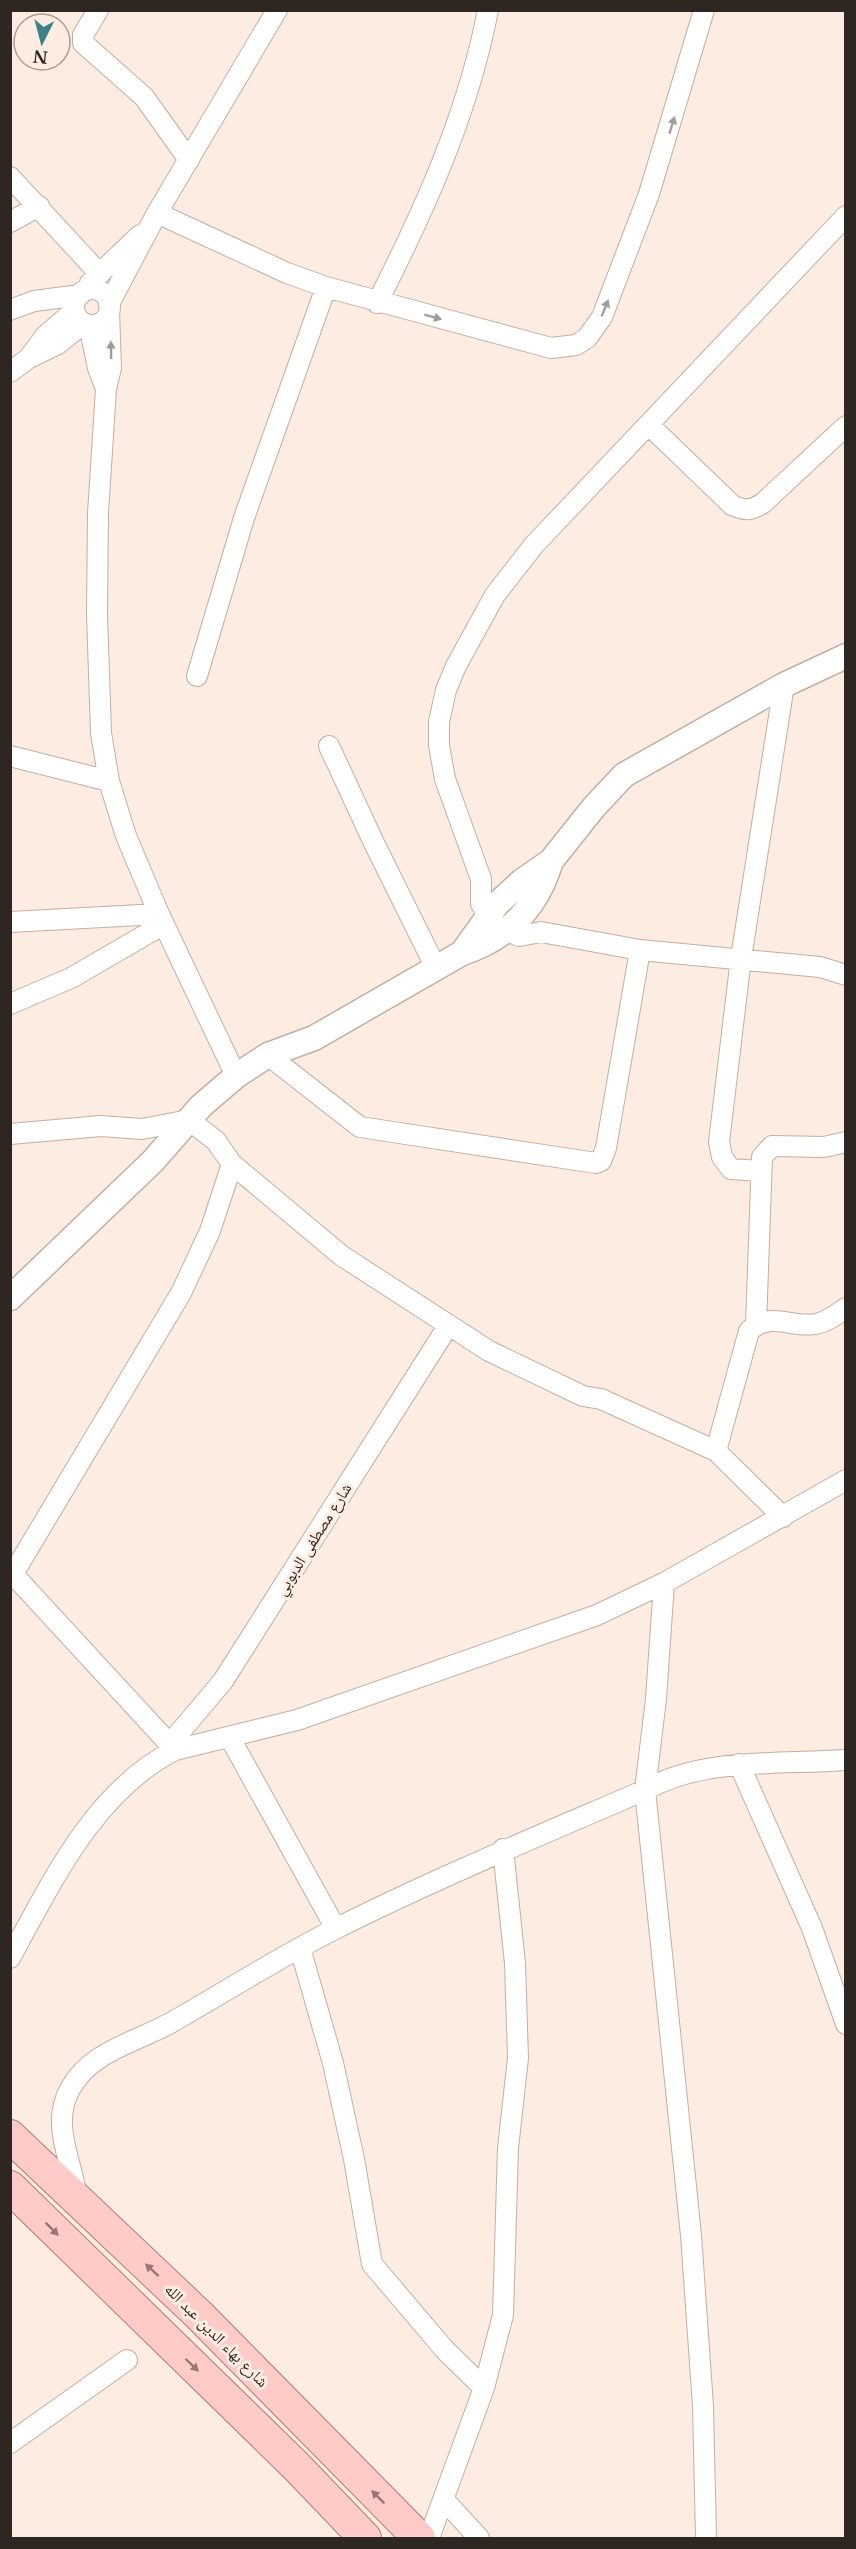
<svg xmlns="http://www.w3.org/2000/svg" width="856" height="2549" font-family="'Libre Baskerville','Noto Naskh Arabic',serif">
<rect width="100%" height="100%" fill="#fdece1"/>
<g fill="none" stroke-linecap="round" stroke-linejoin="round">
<g stroke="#c3afa2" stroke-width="22">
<path id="minor" d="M98,10l-15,25v8l61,54 45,63
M10,177l88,95
M157,213l130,60 39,14 225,61 25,-3 11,-7 15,-21 47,-123 55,-184
M846,216l-312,329 -39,50 -39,71 -10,24 -7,32v23l6,34 36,100v25l15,22 23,10 22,-4 99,18 180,17 26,8
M10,222l29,-16
M90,283l50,-48
M74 307a18 18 0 1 1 36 0a18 18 0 1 1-36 0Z
M377,303c48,-94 91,-189 111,-293
M109,304l48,-91 120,-203
M10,310l24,-9 46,-6
M109,311l2,57 -5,21 -8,124 -1,101 4,119 8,48 17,55 33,78 77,162
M89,325l9,43 8,21
M31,355l15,-20 28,-24
M10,372l19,-14 29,-14 26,-21
M649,425l83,80c13,6 19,6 31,-2l83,-77
M197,676l47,-158 82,-231
M329,746l45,97 62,125
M10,756l99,25
M10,922l149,-8
M10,1004l61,-26 93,-54
M268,1055l92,72 236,36 5,-2 5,-13 34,-198
M10,1134l91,-8 41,3 47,-9 27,21 16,23 110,92 147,95 94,45 18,3 115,52 67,66
M760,1171l-29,-2 -9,-12 -3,-15 22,-184 43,-273
M756,1325l6,-168 10,-11 52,1 22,-5
M716,1451l33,-120c21,-20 42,-3 67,-7 11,-2 21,-10 30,-16
M10,1571l165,179
M10,1579l171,-286 29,-62 22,-67
M664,1583l-8,116 -11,91 46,445 12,171 3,132
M230,1738l106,191
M169,1745l54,-64 225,-355
M739,1764l73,164 34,96
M300,1948l33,115 21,96 18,105 73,86 39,38
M10,1958c42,-76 84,-167 165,-208l122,-30 300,-105 67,-32 182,-103
M77,2199c-4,-36 -27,-74 -7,-110 21,-39 68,-47 104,-68 54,-31 106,-64 161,-92 102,-51 206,-94 310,-139 60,-33 134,-25 201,-30
M10,2443l117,-83
M445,2501l34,37
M429,2538l55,-150 19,-73 5,-167 10,-90 -3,-95 -12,-114"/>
</g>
<g stroke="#c3afa2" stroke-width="27">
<path id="tertiary" d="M462,953l35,-49 25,-23 29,-20 43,-54 30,-32 160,-90 62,-29
M10,1298l143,-137 48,-55 35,-30 32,-21 46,-17 148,-85c46,-15 75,-45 89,-92"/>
</g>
<g stroke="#b57b77" stroke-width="34">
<path id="primary" d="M10,2136l189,179 220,223
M10,2187l286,279 69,72"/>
</g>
<use href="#minor" stroke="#fff" stroke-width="20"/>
<use href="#tertiary" stroke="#fff" stroke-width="24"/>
<use href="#primary" stroke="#fecbc9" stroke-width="32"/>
</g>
<defs><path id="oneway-solid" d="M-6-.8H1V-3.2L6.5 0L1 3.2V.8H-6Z" transform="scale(1.5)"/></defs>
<g fill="#a19d9b">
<use href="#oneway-solid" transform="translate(672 125) rotate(-73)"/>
<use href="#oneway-solid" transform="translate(605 308) rotate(-68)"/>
<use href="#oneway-solid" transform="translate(433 317) rotate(15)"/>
<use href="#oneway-solid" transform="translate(111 350) rotate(-91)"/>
</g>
<g fill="#967875">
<use href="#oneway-solid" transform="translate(52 2229) rotate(45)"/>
<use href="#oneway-solid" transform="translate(152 2270) rotate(-137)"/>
<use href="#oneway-solid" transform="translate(192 2365) rotate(44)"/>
<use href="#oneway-solid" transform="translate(378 2497) rotate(-135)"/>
</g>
<g text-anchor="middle" stroke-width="6" stroke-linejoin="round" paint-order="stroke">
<g font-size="16" fill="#2e2621" stroke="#fdece1">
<text transform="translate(313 1539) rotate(-58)" y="6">شارع مصطفى الدبوبي</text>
<text transform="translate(217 2335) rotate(45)" y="6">شارع بهاء الدين عبد الله</text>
</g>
</g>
<rect width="856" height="2549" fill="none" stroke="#2e2621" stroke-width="24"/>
<g transform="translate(42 42) rotate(186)"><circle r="28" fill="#fdece1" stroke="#aa9d94" stroke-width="1.5"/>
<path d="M0-4.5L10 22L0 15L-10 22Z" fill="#3a8189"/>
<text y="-9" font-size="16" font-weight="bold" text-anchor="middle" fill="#2e2621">N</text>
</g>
</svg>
